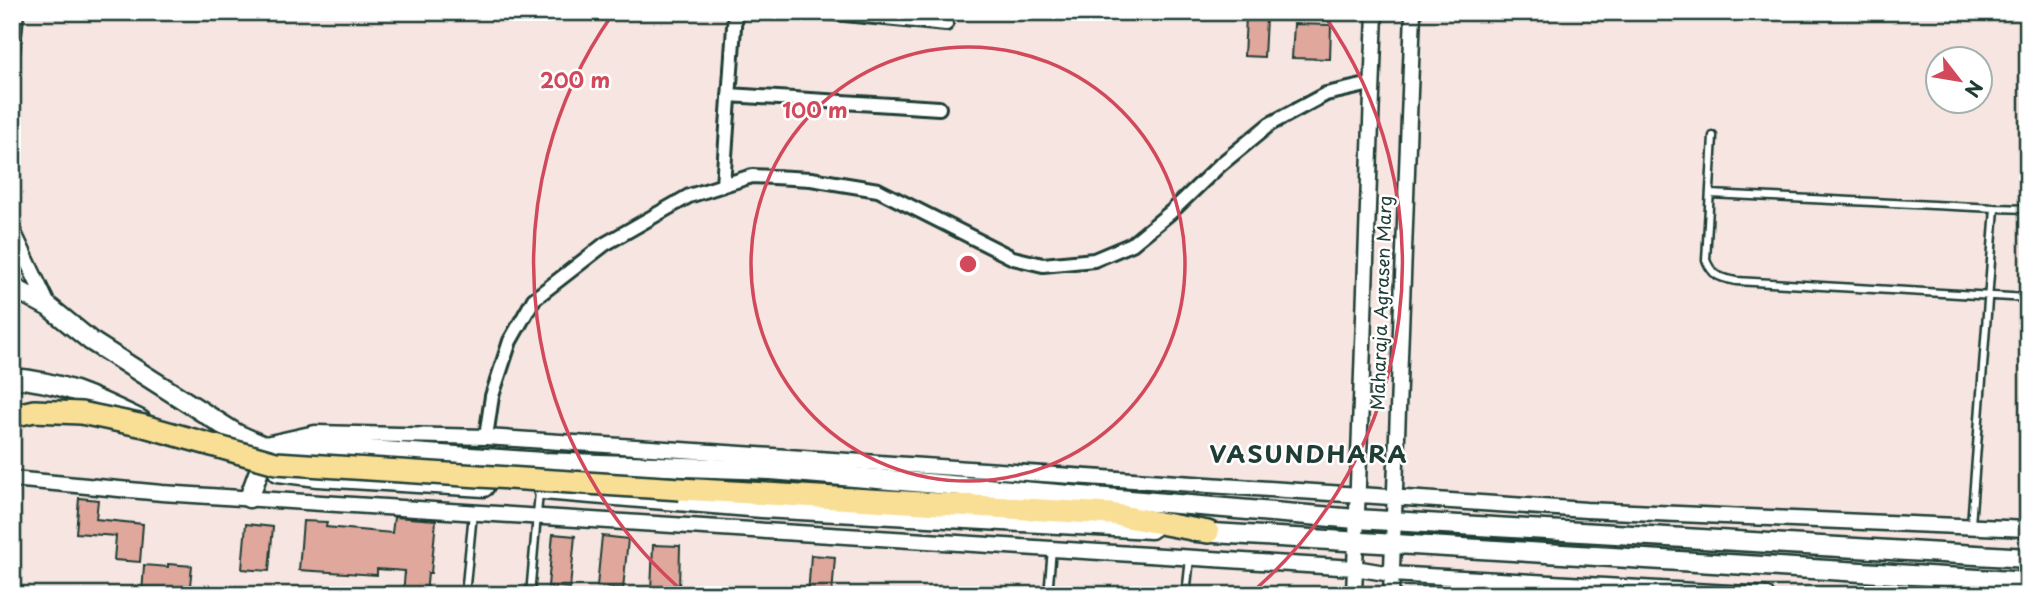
<svg xmlns="http://www.w3.org/2000/svg" width="2040" height="607" font-family="'Playpen Sans',sans-serif">
<rect width="100%" height="100%" fill="#f6e5e1"/>
<filter id="ink" filterUnits="userSpaceOnUse"><feTurbulence type="fractalNoise" baseFrequency=".0143" numOctaves="2"/><feDisplacementMap in="SourceGraphic" scale="14" xChannelSelector="R" yChannelSelector="G"/><feConvolveMatrix kernelMatrix="1 2 1 2 8 2 1 2 1" color-interpolation-filters="sRGB"/></filter>
<g filter="url(#ink)">
<path fill="#e0a79c" stroke="#1f3d34" stroke-width="2" d="M1246,17l20,1 -2,39 -20,-1z
M1294,24l37,1 -1,34 -38,-1z
M79,498l19,2 -2,19 47,5 -3,38 -26,-2 2,-24 -40,-3z
M394,517l42,3 -5,53h-3l-2,22h-23l2,-24 -28,-2v6l-78,-5 4,-49 24,1 -1,5 66,6z
M246,524l27,3 -4,44 -27,-2z
M553,534l22,2 -5,52 -22,-2z
M602,536l26,3 -5,50 -26,-3z
M653,545l27,1 -1,45 -28,-1z
M811,555l24,2 -3,38h-24z
M168,564l24,2 -3,29h-47l2,-30 24,2z"/>
<g fill="none" stroke-linecap="round" stroke-linejoin="round">
<g stroke="#1f3d34" stroke-width="11">
<path id="service" d="M1713,136l-7,124c7,17 13,17 30,21l292,17
M1710,194l285,14
M1971,525l24,-317 33,1
M465,595l8,-82
M530,595l9,-103
M1048,595l4,-46
M1186,595l4,-37"/>
</g>
<g stroke="#1f3d34" stroke-width="18">
<path id="minor" d="M824,12l122,12
M729,95l210,13
M723,185l12,-173
M486,437l6,-41 18,-55 24,-42 71,-55 84,-48 63,-20 59,3 67,11 135,68 30,7 51,-5 38,-16 39,-32 49,-47 50,-41 56,-30 45,-10"/>
</g>
<g stroke="#1f3d34" stroke-width="19">
<path id="tertiary" d="M12,51l4,-39
M12,229l37,78
M270,443l45,-10 171,4 1100,73 442,19
M12,479l150,14 1193,75 36,6 375,21
M1354,595l21,-583
M1391,595l22,-583"/>
</g>
<g stroke="#1f3d34" stroke-width="23">
<path id="secondary" d="M12,287l37,20 42,34 146,93 25,11 19,3 45,-1 216,15 229,8 585,49 672,39
M12,378c52,4 83,20 129,42
M278,472l40,5 166,10
M543,490l219,18 389,21
M249,498l11,-30
M1196,532l832,50"/>
</g>
<g stroke="#1f3d34" stroke-width="26">
<path id="motorway" d="M680,489l431,25 97,18"/>
</g>
<use href="#service" stroke="#fff" stroke-width="6"/>
<use href="#minor" stroke="#fff" stroke-width="12"/>
<use href="#tertiary" stroke="#fff" stroke-width="14"/>
<use href="#secondary" stroke="#fff" stroke-width="18"/>
<use href="#motorway" stroke="#f9df96" stroke-width="21"/>
<g stroke="#1f3d34" stroke-width="26" stroke-linecap="butt">
<path id="motorway-bridge" d="M12,416l22,-5 47,2 63,13 132,37 404,26"/>
</g>
<use href="#motorway-bridge" stroke="#f9df96" stroke-width="21"/>
</g>
</g>
<g fill="none" stroke="#d1495b" stroke-width="3.5">
<circle cx="968" cy="264" r="217"/>
<path d="M686 594A434 434 0 0 1 612 15M1324 15A434 434 0 0 1 1250 594"/>
</g>
<g text-anchor="middle" stroke-width="5" stroke-linejoin="round" paint-order="stroke">
<g font-size="18" fill="#1f3d34" stroke="#fff">
<text transform="translate(1382 303) rotate(-88)" y="6">Maharaja Agrasen Marg</text>
</g>
<g font-size="24" font-weight="bold" letter-spacing="2" fill="#1f3d34" stroke="#fff">
<text x="1309" y="463">VASUNDHARA</text>
</g>
</g>
<circle cx="968" cy="264" r="10" fill="#d1495b" stroke="#fff" stroke-width="3.5"/>
<g font-size="21" text-anchor="middle" font-weight="bold" fill="#d1495b" stroke="#fff" stroke-width="5" stroke-linejoin="round" paint-order="stroke">
<text x="575" y="88">200 m</text>
<text x="815" y="118">100 m</text>
</g>
<rect width="2040" height="607" fill="none" stroke="#fff" stroke-width="42"/>
<rect x="21" y="21" width="1998" height="565" fill="none" stroke="#1f3d34" stroke-width="2.5" filter="url(#ink)"/>
<g transform="translate(1959 80) rotate(121)"><circle r="33" fill="#ffffff" stroke="#a5b1ae" stroke-width="2"/>
<path d="M0-5L12 26L0 18L-12 26Z" fill="#d1495b"/>
<text y="-10" font-size="19" font-weight="bold" text-anchor="middle" fill="#1f3d34">N</text>
</g>
</svg>
